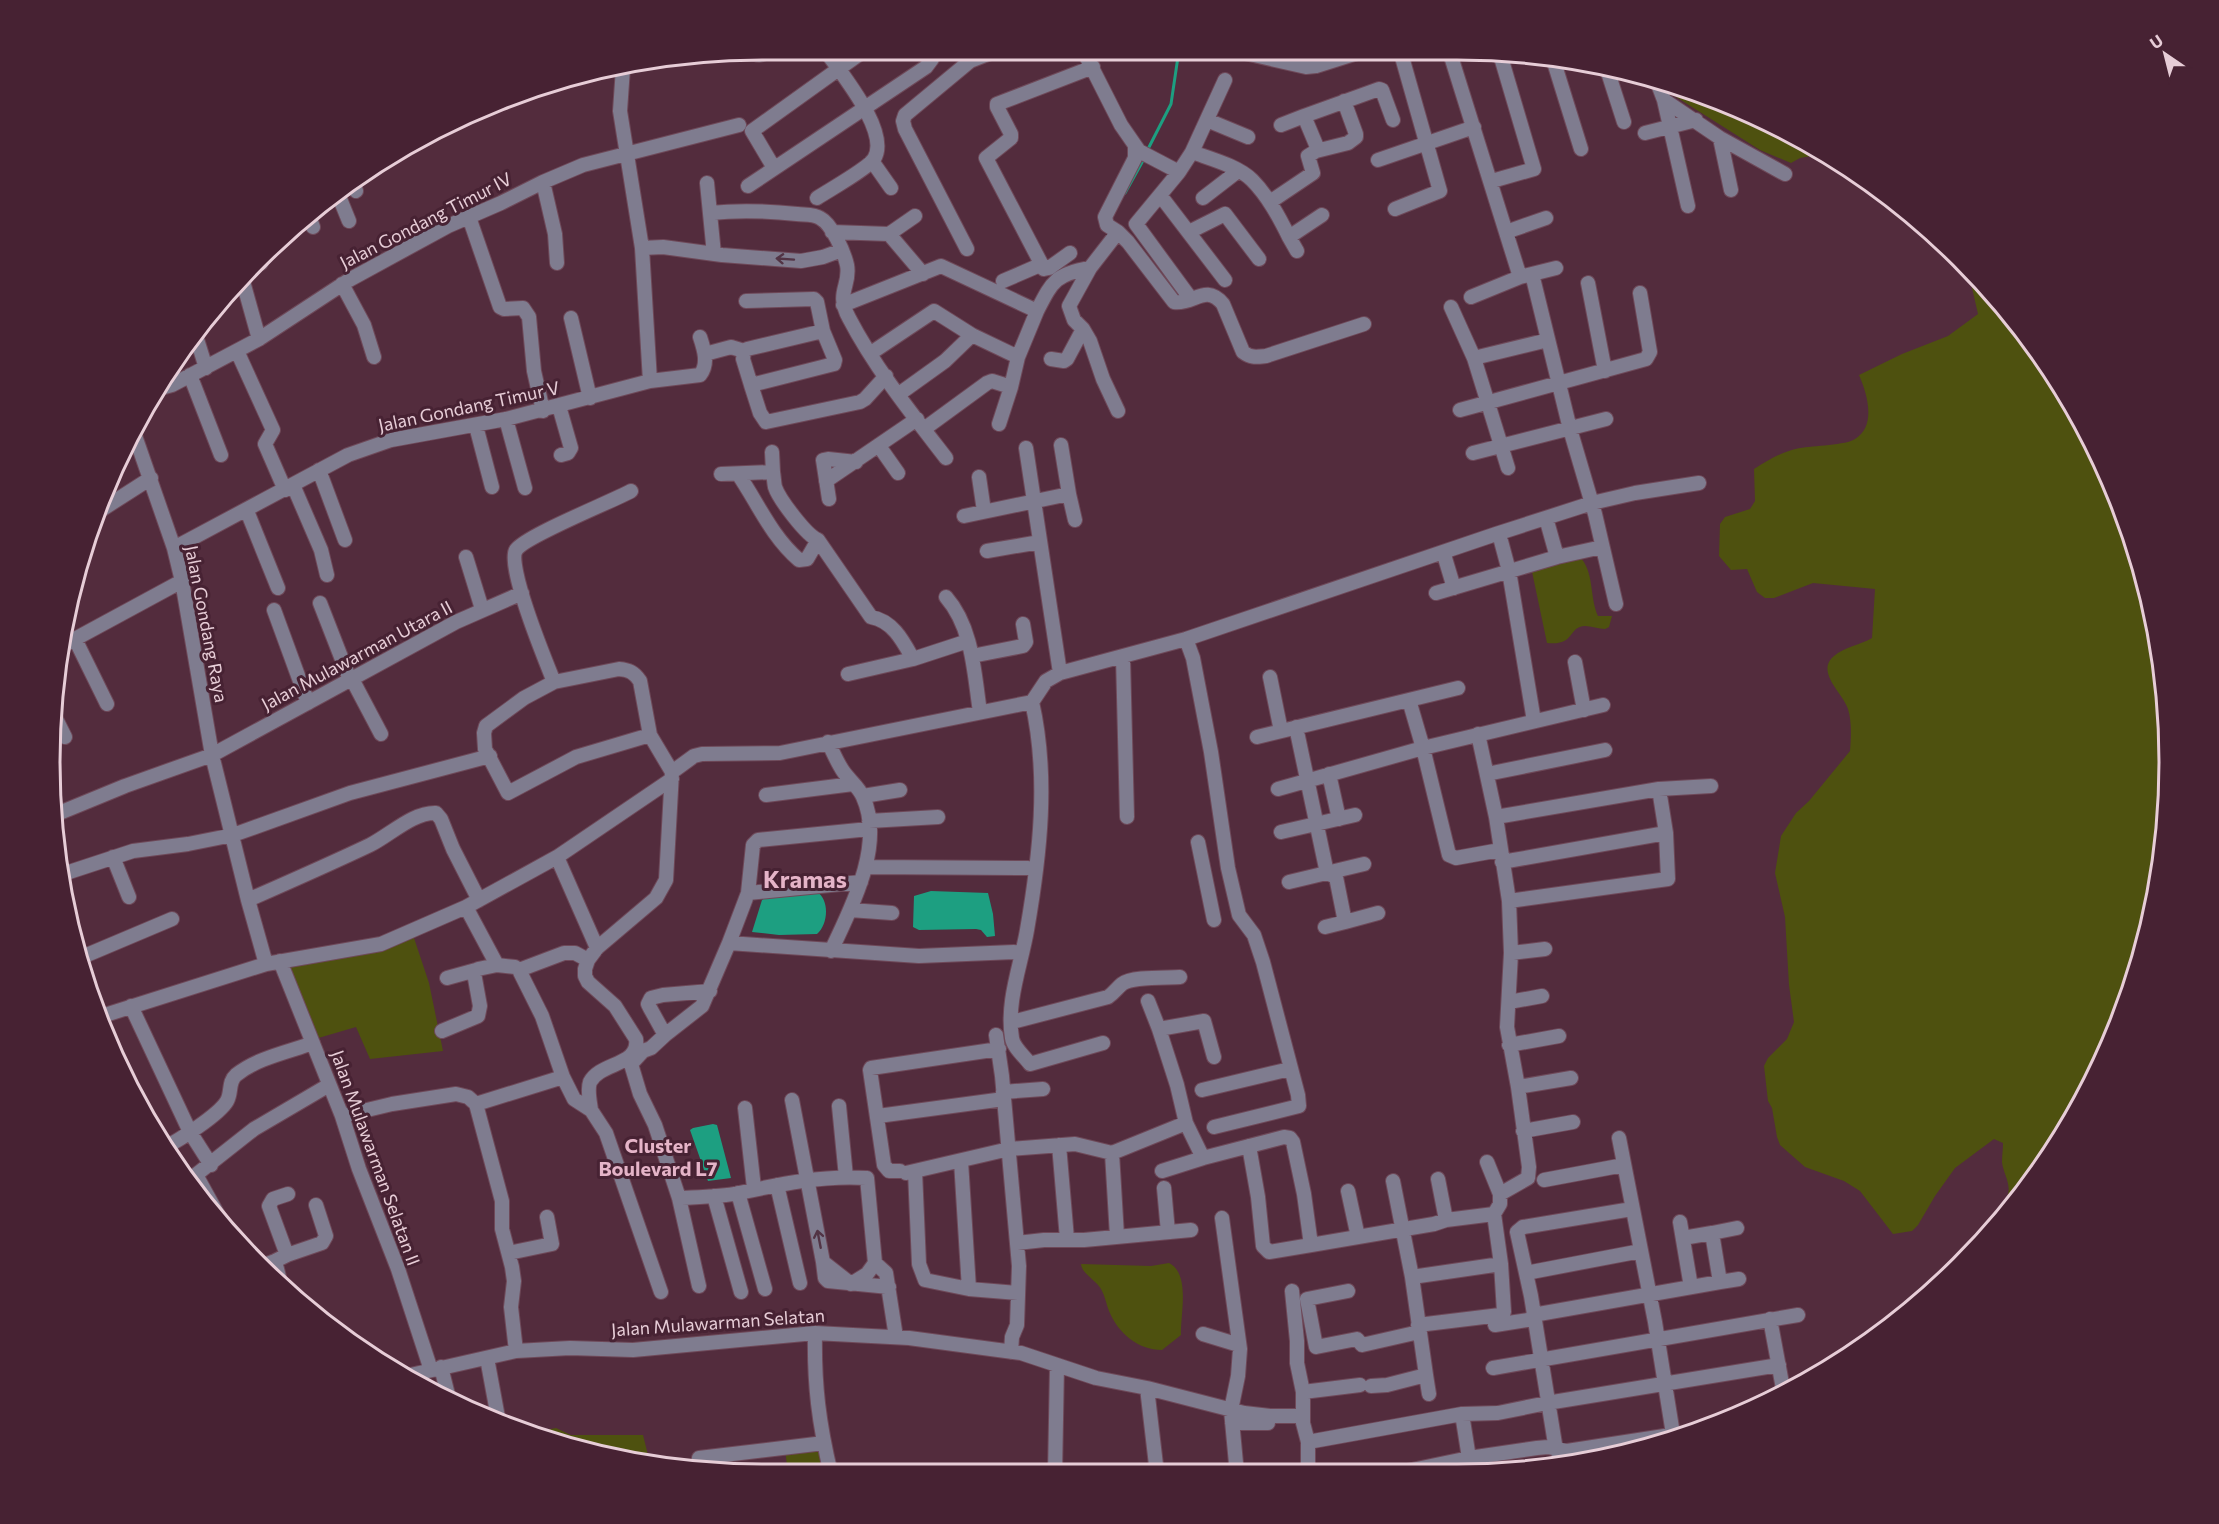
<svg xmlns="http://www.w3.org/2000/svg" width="2219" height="1524" font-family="Commissioner,sans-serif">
<rect width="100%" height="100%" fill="#532c3d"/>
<path fill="#4e510f" d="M1665,82l21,5 127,58 29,22h-12l-13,-12 -17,3 -9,5 -31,-13 -87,-55z
M1967,266l83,100 65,124 41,133 13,139 -13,139 -41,134 -66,123 -76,93c6,-21 29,-34 35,-57 3,-11 -5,-21 -6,-32 0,-6 1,-13 1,-19l-9,-4 -39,29 -20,28 -17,29 -6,6 -19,3 -33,-43 -16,-10 -39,-14 -25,-22 -3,-8 -5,-29 -4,-7 -4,-35 4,-8 19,-19 7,-17 -5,-37 -4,-68 -10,-44 6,-37 15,-23 13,-12 41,-50c1,-13 2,-29 -2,-42 -5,-16 -33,-37 -14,-53 10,-9 26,-11 38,-18l3,-49 -62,-6 -39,15h-9l-8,-6 -10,-23 -16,1 -12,-14 1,-32 5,-7 25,-8 5,-8 -1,-32c14,-9 29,-18 46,-21 12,-2 47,-3 55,-9 22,-13 12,-46 4,-64l43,-21 46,-18 30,-22z
M1579,556c16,16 10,40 19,60h14l-3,11 -4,2c-6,0 -14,-3 -20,-3 -18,1 -9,20 -38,17l-16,-76z
M413,935l16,48 14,68 -73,8 -14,-32 -41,12 -27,-73z
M1169,1263c22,11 11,53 12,72l-19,15c-24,0 -44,-17 -53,-39 -3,-8 -4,-15 -8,-22 -5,-9 -19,-15 -20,-25l70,2z
M556,1428l15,7h72l7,28 -27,-2 -92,-28z
M820,1441l9,33h-41l-3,-25z"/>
<path fill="#1d9f81" d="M931,891l57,2 5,21 2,22 -8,1 -6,-7 -5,-1 -57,1 -6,-3 1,-31z
M817,892c13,8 11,33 0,42l-38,1 -27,-3 10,-32 4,-3z
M713,1124l4,1 14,53 -23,3 -18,-51 3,-2z"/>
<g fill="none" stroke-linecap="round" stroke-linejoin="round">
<path stroke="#1d9f81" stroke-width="3" d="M1147,151l24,-47 8,-54
M1125,193l20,-36"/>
<g stroke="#6e4959" stroke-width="16">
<path id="minor" d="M1083,50l38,75 18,26 40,21 13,-20c19,7 46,14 60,28 16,16 27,37 37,57l33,-22
M1232,50l74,17 10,-1 41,-13
M1353,50l4,3 20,-3
M1449,50l71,227
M750,51c8,6 13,4 21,-1
M1553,59l28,90
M1606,66l18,56
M623,68l-3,43 22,137 8,133
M1656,79l8,21 24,106
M1664,100l56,38 65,36
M1304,116l75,-27 3,1 11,30
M1207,120l41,17
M1645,133l51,-13
M1720,138l11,52
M1316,151l32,-8 8,-6v-3l-12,-33
M1192,152l33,-72
M1378,160l96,-33
M872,161l19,27
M774,168l-22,-37 113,-81
M1179,172l-43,52 52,71
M353,181l3,10
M1492,181l42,-12 -34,-115
M543,182l12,52 2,29
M707,183l7,71
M748,186l178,-119 6,-8v-9
M338,194l11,27
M1160,195l65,85
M817,198c12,-8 50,-29 57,-39 17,-27 -34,-87 -49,-109
M1203,198l35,-27
M1270,202l43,-29 -5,-17 8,-5 1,-4 -13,-31 -23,9
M1395,209l45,-18 -40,-141
M710,213c29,-3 58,-2 87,1 7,1 17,0 23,4 12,6 24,34 27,47 4,21 -12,27 2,53 26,50 63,96 97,140
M469,217l31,90 4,2 19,-1 6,9 5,54 9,40
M310,219l3,8
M832,232l57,2 34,40
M1118,232l10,10 46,60c20,3 31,-19 49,2l20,48c8,6 13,5 23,4l98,-32
M1189,232l36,-18 34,45
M1506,232l40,-14
M889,234l26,-18
M1289,237l8,14
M642,248l21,-1 59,8 79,6 22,-4 19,-7
M967,249l-62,-120 -2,-8 2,-6 65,-54 28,-11
M1070,253l-21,15 -5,1 -58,-111 25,-20v-4l-14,-27v-3l96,-37
M261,262v1
M1532,274l38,155 25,85 21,90
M242,278l17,61
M1003,281l37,-16
M1588,283l17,88
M342,284l22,41 10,32
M1471,297l49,-20 36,-9
M746,301l68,-2 3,3 6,29 12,29 -1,4 -4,1 -79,20 9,28 6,9 94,-20 5,-3 21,-23
M843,305l98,-39 96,45c15,-29 18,-37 53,-43
M1451,307l23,51 34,110
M571,318l19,80
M195,333l11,35
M972,335l46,22
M237,351l36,79 -8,14 20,46
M871,353l63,-42 38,24 -27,26 -46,33
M705,354l26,-7 13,4
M1474,358l74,-18
M1051,359l13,2 3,-2 16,-30
M190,375l31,80
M751,385l-8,-26 1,-8 3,-2 76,-18
M157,389l15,-4 87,-46 90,-59 99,-54 53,-23 42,-21 40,-17 156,-40
M559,406l12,42 -3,5 -7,2
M1460,410l186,-51 4,-7 -10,-59
M1118,411l-15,-32 -13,-38 -7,-12 -9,-9 -5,-14 21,-38 28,-36 -11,-7 -2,-8 30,-59v-11
M506,419l19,69
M999,424l12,-37
M476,426l16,61
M924,429l63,-46 5,-2 19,6 7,-30 19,-46
M134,433l40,115 8,33 30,174 36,145 18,64
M879,446l19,27
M1026,448l34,225
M772,452l1,20
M1473,453l133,-34
M319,470l26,70
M721,474l52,-2c1,5 1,11 2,15 4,12 31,48 43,53
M738,474c20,29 33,62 61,86l8,-1 11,-19 53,77c22,4 32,24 42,42l55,-18
M979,477l5,34
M826,481l91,-62
M293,485l28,65 6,25
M1069,494l6,26
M829,499l-6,-39 5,-1 28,3
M247,511l31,77
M98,512l53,-34
M964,516l105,-22 -8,-49
M1548,525l9,32
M1501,541l8,30 25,150
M174,548l174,-93 43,-15 115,-21 144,-38 50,-6c9,-11 4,-26 0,-38
M987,551l53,-9
M466,557l16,52
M1445,558l9,30
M1436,593l121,-36 45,-10
M946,597c27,31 28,76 34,115
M320,603l30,77
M274,610l34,93
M75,639l32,65
M1186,639l7,19 18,94 17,116 11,47 15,20 9,27 35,133 1,11 -85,21
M62,646l120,-65
M972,656l51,-10 3,-4 -3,-18
M1123,657l4,160
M1575,662l9,48
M848,674l65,-15
M1270,677l11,54
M352,679l29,55
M554,682c-8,-20 -48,-117 -38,-132 9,-14 95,-48 115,-59
M1409,700l14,48 26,107 7,3 44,-8
M54,715l11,22
M1296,727l31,146 9,4 9,45 33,-9
M650,735l-74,22 -68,36 -23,-44 -1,-16 2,-7 38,-28 30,-16 65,-13c10,1 15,3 21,12l10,54 22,37
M1257,737l201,-49
M828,742c5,10 9,20 15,29 6,9 16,16 20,26 22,48 -12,111 -32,154
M1329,774l10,45
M1487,774l118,-24
M1278,789l145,-41 180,-43
M766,795l87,-11
M863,796l37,-6
M52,816l73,-30 87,-31 244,-133 66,-29
M1496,817l163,-28 52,-3
M869,821l69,-4
M1281,832l74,-17
M1198,842l16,78
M113,857l16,40
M557,857l40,91
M1502,862l164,-29
M866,867l162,1
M60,875l73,-24 55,-7 45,-9 117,-42 140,-37
M1289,882l75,-18
M748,893l5,-48 5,-5 111,-11
M248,900c41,-18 82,-36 122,-55 20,-10 43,-33 66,-32l5,6 12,30 26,51
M1509,901l159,-22 -2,-46 -7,-44
M466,907l31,58 18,2 4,3 23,46 21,61 -87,27
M850,910l42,3
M1325,927l20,-5
M729,943l19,-50 113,-11
M1511,953l34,-4
M82,957l90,-38
M280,961l62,155 17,53 39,100 33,101
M519,970l45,-17h11l13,7
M447,978l29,-8
M1148,1001l11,28
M1509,1002l33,-6
M131,1006l59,126 21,33
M102,1016l164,-52 115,-20 85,-37 91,-50 115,-78
M1012,1022l96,-25c6,-4 9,-9 14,-13 10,-8 45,-6 58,-7
M442,1031l36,-15 2,-10 -6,-33 4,-4 19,-4
M665,1035l-15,-27 -2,-4 3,-6 12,-3 47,-4
M996,1035l6,41 17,190 -2,59 -5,12 -1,15
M1103,1043l-73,21c-5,-7 -17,-17 -18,-26 -6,-36 9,-73 15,-108 13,-75 22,-153 5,-228l14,-21 14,-8 126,-34 310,-105 96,-31 43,-10 64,-10
M1509,1045l50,-9
M1214,1057l-10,-36 -45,8 18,56 9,38 17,35 81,-21 6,1 3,4 11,52 7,51 123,-21 12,-4 48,-6 6,-10v-10l28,-16 1,-11 -11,-80 -11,-60 4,-74 -2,-52 -13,-84 -18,-83
M563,1077l11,22 17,11 15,23 55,159
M1518,1087l53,-9
M1202,1090l88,-21
M1003,1092l40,-3
M792,1100l31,162 28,22
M476,1104l26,97v28l10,38 2,14 -3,26 5,44
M839,1106l7,71
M745,1108l9,80
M591,1110c-1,-8 -4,-20 -1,-28 10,-20 50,-16 46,-43l-21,-33 -27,-24 -3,-6v-7l3,-9 9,-12 59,-50 10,-18 6,-108 22,-16 8,-2 78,-1 252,-51
M342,1116l50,-12 64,-10 12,3 8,7
M878,1116l126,-17
M1523,1131l50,-9
M1619,1138l36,184 18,112
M1059,1145l8,94
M1249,1146l9,51 5,49 6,6 42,-7
M164,1148c15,-8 55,-33 63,-47 5,-9 1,-19 9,-26 21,-17 52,-23 77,-32
M1112,1153l5,83
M961,1161l8,128
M1487,1162l13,32
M900,1171h-11l-5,-6 -14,-95 1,-2 128,-19
M915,1171l4,93 6,16 44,9 49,4
M1162,1171l41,-13
M906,1173l103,-24 66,-5 37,9 74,-30
M196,1175l26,47
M1438,1179l8,41
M1544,1180l80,-15
M188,1181l66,-52 75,-44
M777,1185l23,98
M1164,1188l4,44
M1348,1191l10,46
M738,1193l27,96
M714,1196l27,96
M679,1198c19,-1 41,-1 60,-5 42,-9 84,-18 128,-15l8,85 -8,11 -16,10
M1222,1218l18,131 -2,27 -7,34 6,64
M1680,1222l11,65
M1712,1233l25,-5
M1017,1243l27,-3h40l107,-10
M509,1253l43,-9 -5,-27
M287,1255l35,-12 4,-7 -10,-31
M275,1261l12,-6 -18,-49 4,-7 15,-5
M823,1262l2,16 3,3 61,6
M875,1263l11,10 10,64
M259,1267l16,-6 6,24
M1526,1273l115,-22
M1412,1277l89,-13
M1720,1282l19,-3
M699,1286l-20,-88 -24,-73 -15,-31 -9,-30 12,-13 8,-3 14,-13 37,-29 27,-63 190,13 95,-4
M1292,1291l5,50v22l6,29v31l5,19 154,-28 36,-1 49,-10 232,-38
M1348,1291l-41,8 9,48 41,-8 5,6 57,-13
M1533,1315l187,-33 -8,-49 -29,5
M1770,1319l14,75
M1418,1325l82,-10 4,-3 -3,-48 -7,-50
M1495,1325l39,-6
M815,1333c-1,52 4,91 16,141
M1203,1334l36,11
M487,1358l12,65
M441,1367l8,32
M1493,1368l305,-53
M1426,1375l3,19
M406,1376l110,-25 54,-3 63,2 182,-17 94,5 112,15 75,25 51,10 97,25 26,3h33
M1371,1386l16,-1 39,-10 -14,-98 -19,-96
M1147,1388l9,77
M1303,1392l57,-7
M1462,1414l7,44
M1232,1423h36
M1308,1442v32
M1556,1450l-25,-154 -14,-64 6,-5 109,-18
M699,1458l125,-15
M1407,1471l62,-13 68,-10 11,-1 19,4 104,-16
M1055,1474l2,-109"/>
</g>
<use href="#minor" stroke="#7f7c8f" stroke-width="14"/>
</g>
<defs><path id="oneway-shaft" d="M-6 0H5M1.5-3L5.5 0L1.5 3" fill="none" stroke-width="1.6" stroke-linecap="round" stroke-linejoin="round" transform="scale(1.5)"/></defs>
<g stroke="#523445">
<use href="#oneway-shaft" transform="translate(785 259) rotate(-176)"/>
<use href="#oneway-shaft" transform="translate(819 1239) rotate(-101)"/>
</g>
<g text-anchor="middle" stroke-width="6" stroke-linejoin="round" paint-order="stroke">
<g font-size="18" fill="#e7cdd7" stroke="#472233">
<text transform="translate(426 221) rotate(-27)" y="6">Jalan Gondang Timur IV</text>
<text transform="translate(469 407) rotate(-12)" y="6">Jalan Gondang Timur V</text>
<text transform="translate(206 624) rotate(79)" y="6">Jalan Gondang Raya</text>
<text transform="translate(357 656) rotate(-28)" y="6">Jalan Mulawarman Utara II</text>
<text transform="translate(375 1158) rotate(70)" y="6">Jalan Mulawarman Selatan II</text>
<text transform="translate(718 1323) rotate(-4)" y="6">Jalan Mulawarman Selatan</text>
</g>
<g font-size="20" font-weight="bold" fill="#e5b4c8" stroke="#472233">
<text x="658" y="1153">Cluster<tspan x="658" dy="23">Boulevard L7</tspan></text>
</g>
<g font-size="24" font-weight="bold" fill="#e5b4c8" stroke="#472233">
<text x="805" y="888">Kramas</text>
</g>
</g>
<path d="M0 0H2219V1524H0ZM762 60H1457A702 702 0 0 1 2159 762V762A702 702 0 0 1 1457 1464H762A702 702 0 0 1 60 762V762A702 702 0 0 1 762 60Z" fill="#472233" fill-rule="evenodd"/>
<path fill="none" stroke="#e7cdd7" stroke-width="3" d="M762 60H1457A702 702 0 0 1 2159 762V762A702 702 0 0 1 1457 1464H762A702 702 0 0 1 60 762V762A702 702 0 0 1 762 60Z"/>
<g transform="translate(2165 54) rotate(325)" stroke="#472233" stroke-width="4.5" paint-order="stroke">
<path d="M0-4.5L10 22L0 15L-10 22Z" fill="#e7cdd7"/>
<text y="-9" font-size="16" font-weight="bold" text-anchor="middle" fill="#e7cdd7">U</text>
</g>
</svg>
